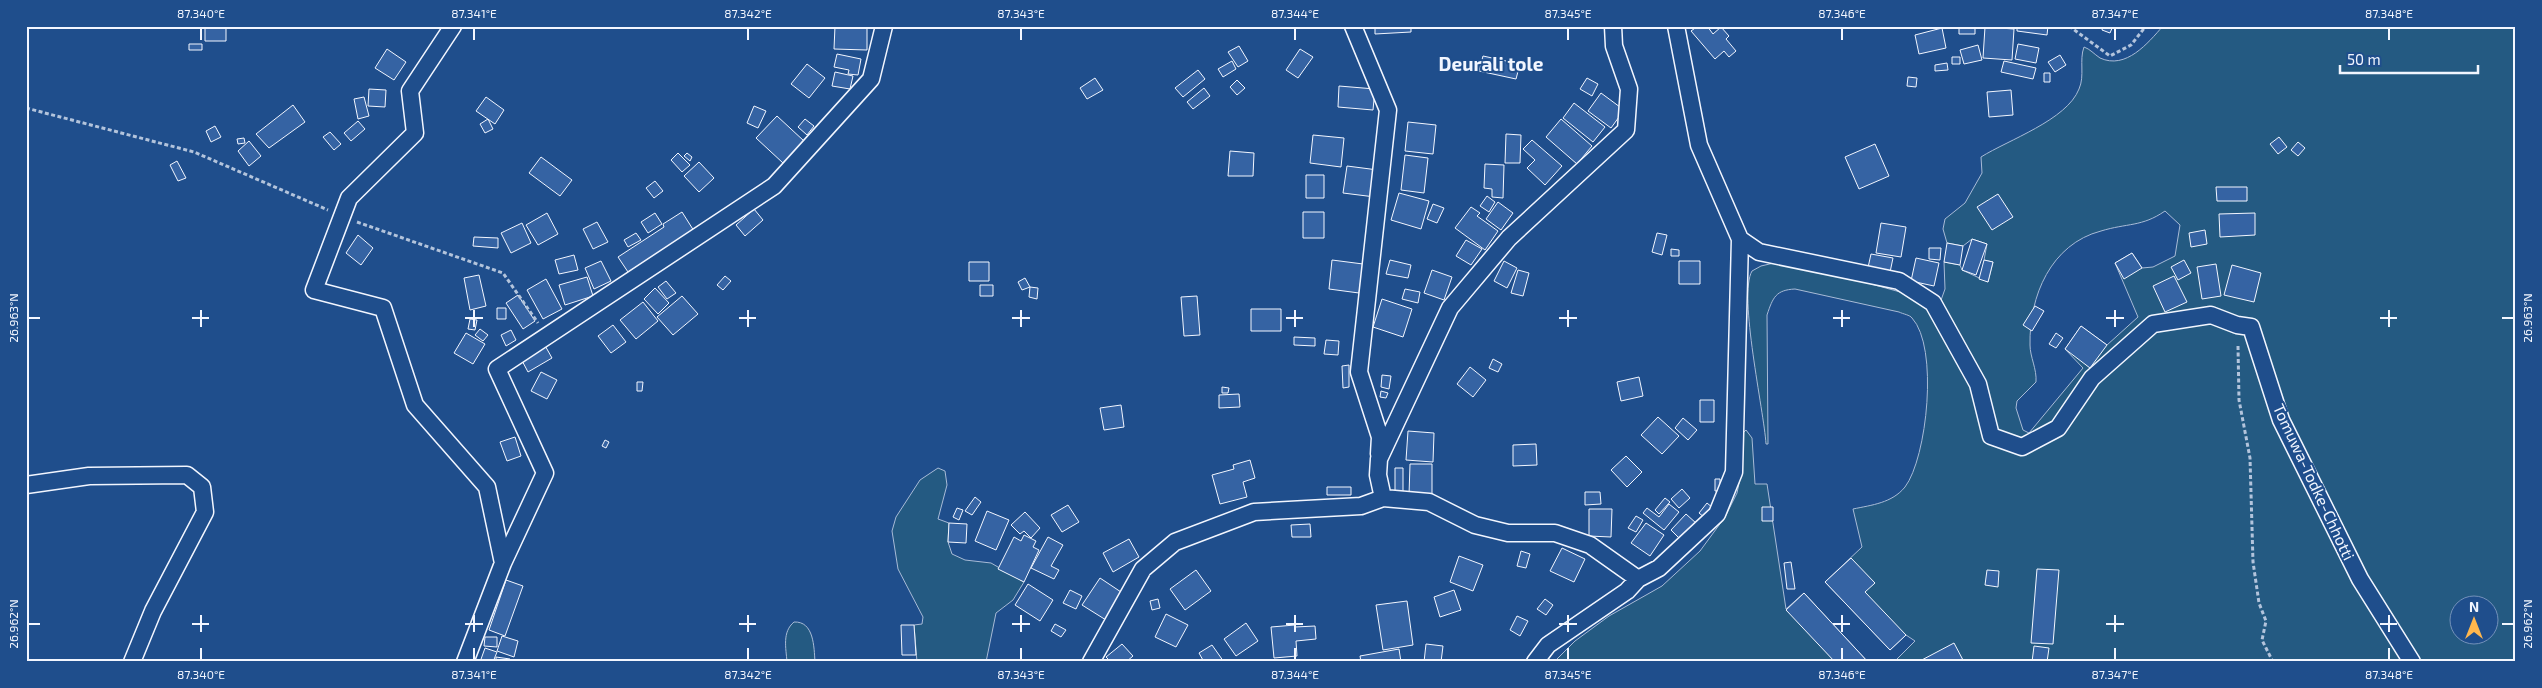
<svg xmlns="http://www.w3.org/2000/svg" width="2542" height="688" font-family="'Exo 2',sans-serif">
<rect width="100%" height="100%" fill="#1f4e8c"/>
<path fill="#245a82" stroke="#a8bbd7" fill-rule="evenodd" d="M2163,26h353v636h-622l21,-21 -9,-6 -16,15 -65,-68 37,-35 -9,-38c19,-4 39,-6 52,-22 22,-29 34,-140 7,-169 -2,-3 -9,-4 -13,-6l-104,-23c-19,1 -22,8 -28,26l1,129h-2c-2,-33 -28,-149 -14,-173l9,-5 17,-4 70,11 16,9 76,21 5,-14 -1,-27 16,3 2,5 26,12 5,-20 -9,-2 3,-16 -15,-5 -9,7 -16,-3 -4,-14 2,-10 20,-16 17,-30 -1,-16c27,-17 86,-37 98,-68 6,-13 0,-29 5,-42 6,2 10,7 16,11 26,12 48,-15 63,-32zM2165,211l15,14 -5,31 -22,11 -11,1 -10,-15 -17,10 23,54 -31,28 -26,-19 -16,23 18,19 -54,65 -6,-3 -7,-22 1,-7 19,-19c1,-13 -6,-25 -6,-37 -1,-49 21,-101 71,-114 26,-8 41,-4 64,-20zM2460,606h30v30h-30z
M1746,430l6,8 3,46h12l19,125 18,-16 64,69h-314l21,-21 34,-25 53,-30 38,-35 25,-34 12,-24 5,-24v-35z
M938,468l7,3 2,14 -9,34 11,4 -1,19 4,12 13,6 26,3 33,19 -11,18 -17,13 -10,49h-69l-3,-37 8,-1 1,-7 -25,-48 -6,-38 4,-14 24,-37z
M794,622c20,-1 20,25 21,40h-28c-1,-14 -5,-30 7,-40z"/>
<path fill="#3563a3" stroke="#f2f6ff" d="M205,26h21v15h-21z
M835,26l32,1v23l-33,-1z
M1375,26h36v6l-36,2z
M1698,26h9l6,8 8,-7 8,9 -3,3 10,12 -7,6 -5,-6 -9,8 -24,-28z
M1959,26h16v8h-16z
M2017,26h31l-1,9 -30,-4z
M2103,26h10l-3,7 -8,-3z
M1985,27l29,2 -2,31 -29,-2z
M1942,28l4,20 -27,6 -4,-19z
M189,44h13v6h-13z
M2018,44l21,4 -3,15 -21,-4z
M1978,45l4,15 -18,4 -4,-14z
M1239,46l9,15 -10,6 -10,-15z
M387,49l19,13 -12,18 -19,-12z
M1300,49l13,8 -15,21 -12,-8z
M837,54l24,5 -3,16 -10,-1 1,-4 -15,-3z
M2060,55l6,10 -11,7 -7,-10z
M1483,56l37,8 -4,15 -37,-8z
M1952,57h8v7h-8z
M1232,61l4,8 -13,8 -5,-8z
M2004,61l32,7 -3,11 -32,-7z
M1947,63l1,7 -13,1v-6z
M807,64l18,14 -16,20 -18,-14z
M1198,70l7,9 -22,18 -8,-9z
M835,72l18,4 -3,13 -18,-3z
M2044,73h6v9h-6z
M1908,77l9,1 -1,9 -9,-1z
M1095,78l8,12 -16,9 -7,-11z
M1587,78l11,6 -6,12 -12,-7z
M1237,80l8,8 -8,7 -7,-8z
M1339,86l36,3 -2,21 -35,-3z
M1204,88l6,8 -17,13 -6,-7z
M369,89l17,1 -1,17 -17,-1z
M2011,90l2,25 -24,2 -2,-25z
M1601,93l23,17 -13,18 -23,-17z
M364,97l5,19 -11,3 -4,-20z
M486,97l18,13 -9,14 -19,-13z
M1574,103l31,24 -12,15 -30,-24z
M293,105l12,17 -36,26 -13,-14z
M754,106l12,5 -8,17 -11,-5z
M777,116l27,25 -21,22 -27,-25z
M488,119l5,10 -8,4 -5,-9z
M805,119l9,7 -7,9 -9,-8z
M1561,119l31,27 -15,18 -31,-27z
M358,121l7,8 -14,12 -7,-8z
M1408,122l28,3 -3,29 -28,-3z
M215,126l6,11 -10,5 -5,-11z
M330,132l11,12 -7,6 -11,-13z
M1506,134l15,1 -1,28h-15z
M1313,135l31,3 -3,29 -31,-4z
M2279,137l8,10 -9,7 -8,-10z
M244,138l1,5 -7,1 -1,-5z
M1532,140l30,26 -17,19 -18,-17 8,-8 -12,-11z
M249,141l12,15 -12,10 -11,-15z
M2298,142l7,6 -7,8 -7,-6z
M1875,144l14,32 -30,13 -14,-32z
M1230,151l24,2 -1,23h-25z
M678,153l12,12 -8,7 -11,-12z
M687,153l5,4 -2,4 -6,-5z
M1405,155l23,3 -4,35 -23,-3z
M541,157l31,23 -12,16 -31,-23z
M177,161l9,17 -8,3 -8,-16z
M699,162l15,16 -15,14 -15,-16z
M1485,164l19,1 -1,33 -11,-1v-8l-8,-1z
M1347,166l31,4 -3,27 -32,-4z
M1306,175h18v23h-18z
M655,181l8,10 -9,7 -8,-10z
M2216,187h31v14h-30z
M1399,193l30,8 -8,28 -30,-9z
M1998,194l15,23 -21,13 -15,-23z
M1487,196l8,6 -6,10 -9,-6z
M1498,202l15,11 -12,17 -15,-11z
M1433,204l11,4 -7,15 -10,-4z
M1471,207l9,6 -3,3 21,15 -13,19 -30,-22z
M754,209l9,11 -18,16 -9,-11z
M682,212l12,19 -66,41 -10,-15 46,-30 -1,-3z
M1303,212h21v26h-21z
M547,213l11,21 -20,11 -12,-20z
M655,213l7,11 -14,9 -7,-11z
M2255,213v22l-35,2 -1,-23z
M597,222l11,20 -15,7 -10,-20z
M522,223l9,20 -20,10 -10,-20z
M1881,223l25,4 -5,30 -25,-4z
M2205,230l2,14 -16,3 -2,-14z
M636,233l5,7 -13,7 -4,-7z
M1657,233l10,2 -5,20 -10,-3z
M358,235l15,13 -12,17 -15,-12z
M474,237l24,1v10l-25,-2z
M1972,239l15,5 -11,31 -14,-5z
M1466,240l16,9 -11,16 -15,-9z
M1947,243l16,3 -3,19 -16,-3z
M1929,248h12l-1,12 -11,-1z
M1671,249l8,1v6h-8z
M2132,253l10,15 -18,11 -9,-16z
M1871,254l22,4 -4,19 -22,-5z
M574,255l4,15 -19,4 -4,-14z
M1916,258l23,5 -5,23 -23,-5z
M1332,260l31,4 -4,29 -30,-4z
M1390,260l21,5 -3,13 -22,-4z
M1984,260l9,2 -5,20 -9,-3z
M2184,260l7,13 -13,7 -7,-13z
M601,261l10,20 -17,8 -9,-21z
M1504,261l13,7 -10,20 -13,-7z
M1679,261h21v23h-21z
M969,262h20v19h-20z
M2216,264l5,32 -19,3 -5,-32z
M2232,265l29,8 -7,29 -30,-7z
M1432,270l20,7 -8,23 -20,-7z
M1518,270l11,3 -6,23 -12,-3z
M479,275l7,31 -16,4 -6,-32z
M725,276l6,5 -8,9 -6,-5z
M2174,276l13,26 -22,10 -12,-26z
M587,277l6,19 -28,9 -6,-20z
M1025,278l5,9 -8,3 -4,-8z
M546,279l16,30 -19,10 -16,-29z
M666,281l10,12 -9,6 -9,-12z
M980,285h13v11h-13z
M1030,287l8,1 -1,11 -8,-2z
M655,288l14,15 -11,11 -14,-15z
M1405,289l15,3 -2,11 -16,-4z
M518,295l17,26 -12,8 -17,-26z
M682,296l16,18 -25,21 -16,-18z
M1197,296l3,39 -16,1 -3,-39z
M1382,299l30,10 -9,28 -30,-10z
M643,302l15,19 -22,18 -16,-19z
M2035,306l9,5 -12,20 -9,-6z
M497,308h9v11h-9z
M1251,309h30v22h-30z
M470,319l7,1 -2,10 -7,-1z
M613,325l13,17 -15,11 -13,-17z
M2081,326l26,19 -17,23 -25,-19z
M480,329l8,6 -5,6 -8,-6z
M511,330l5,10 -10,6 -5,-11z
M466,333l19,11 -12,20 -19,-11z
M2056,333l7,5 -7,10 -7,-4z
M1294,337l21,1v8l-21,-1z
M1326,340l13,1 -1,14 -14,-1z
M543,342l9,16 -24,14 -9,-17z
M1493,359l9,5 -4,8 -9,-4z
M1349,365v22l-6,1 -1,-22z
M1470,367l16,13 -13,17 -16,-13z
M541,372l16,8 -10,19 -16,-8z
M1382,375l9,1 -2,13 -8,-2z
M1639,377l4,19 -22,5 -4,-19z
M637,382h6l-1,9h-5z
M1222,387l7,1 -1,5h-6z
M1381,391l7,2 -2,5 -6,-1z
M1239,394l1,13 -21,1v-13z
M1700,400h14v22h-14z
M1121,405l3,22 -20,3 -4,-22z
M1658,417l21,19 -17,18 -21,-19z
M1683,418l14,12 -9,10 -13,-12z
M1408,431l26,2 -1,29 -27,-2z
M515,437l6,19 -14,5 -7,-19z
M605,440l4,2 -3,6 -4,-2z
M1536,444l1,21 -24,1v-21z
M1626,456l16,16 -15,15 -16,-17z
M1250,460l5,18 -12,4 4,15 -27,7 -8,-29 22,-6 -1,-4z
M1410,464h22v31h-23z
M1395,468h8v26h-8z
M1715,479h5v12h-5z
M1327,487h24v8h-24z
M1682,489l8,9 -11,10 -8,-9z
M1585,492h15l1,12 -16,1z
M975,497l6,5 -9,13 -7,-4z
M1665,498l5,4 -11,12 -4,-4z
M1707,503l6,5 -8,10 -6,-5z
M1669,504l10,8 -15,18 -21,-17 4,-5 12,9z
M1068,505l11,17 -17,10 -11,-17z
M1762,507h11v14h-11z
M957,508l6,2 -4,10 -6,-3z
M1589,509h23l-1,28 -22,-1z
M987,511l22,9 -13,30 -21,-9z
M1025,512l15,16 -9,10 -7,-7 -4,3 -9,-9z
M1686,514l11,10 -16,16 -10,-10z
M1636,516l7,4 -7,12 -8,-4z
M949,523l18,1 -1,19 -18,-1z
M1646,523l18,12 -14,21 -19,-13z
M1310,524l1,13h-19l-1,-12z
M1024,535l12,6 -3,6 6,3 -15,32 -26,-13 16,-32 7,4z
M1048,537l15,8 -12,21 8,4 -5,9 -23,-11z
M1129,539l10,18 -26,15 -10,-19z
M1562,548l23,11 -11,23 -24,-11z
M1521,551l9,3 -4,14 -9,-2z
M1459,556l24,9 -10,26 -23,-9z
M1851,558l24,25 -10,9 41,43 -16,15 -65,-68z
M1791,562l4,27h-8l-3,-26z
M2037,569l22,1 -6,74 -22,-1z
M1196,570l15,21 -26,19 -15,-21z
M1987,570l12,1 -1,16 -13,-2z
M1100,578l24,16 -18,26 -24,-15z
M506,580l17,6 -18,50 -16,-6z
M1028,584l25,16 -13,21 -25,-16z
M1070,590l12,6 -6,13 -13,-6z
M1454,590l7,20 -21,7 -6,-20z
M1804,593l64,69h-33l-49,-52z
M1158,599l2,9 -8,2 -2,-9z
M1545,599l8,6 -7,10 -9,-6z
M1407,601l6,44 -30,5 -7,-45z
M1166,614l22,11 -12,22 -21,-10z
M1517,616l11,5 -8,15 -10,-6z
M1246,623l12,18 -22,15 -12,-17z
M1055,624l11,6 -5,7 -10,-6z
M901,625h13l2,30h-14z
M1295,625v2l20,-1 1,13 -20,2 1,15 -23,2 -3,-31z
M502,636l16,5 -4,16 -17,-6z
M485,637h12v10l-13,-1z
M1954,643l9,17 -5,2h-40z
M1122,644l11,12 -7,6h-15l-5,-5z
M1426,644l17,2 -2,16h-17z
M1212,645l12,17h-20l-5,-9z
M2034,646l15,2 -2,14h-15z
M485,648l12,4 -4,10h-13z
M1399,649l2,13h-40l-1,-6z
M496,657l14,2 -1,3h-13z"/>
<g fill="none" stroke-linecap="round" stroke-linejoin="round">
<g stroke="#f2f6ff" stroke-width="19">
<path id="minor" d="M453,26l-43,65 5,42 -66,65 -35,92 69,18 32,97 72,82 16,76
M1353,26l35,84 -29,262 21,65 -1,17
M1740,239l19,13 140,29 34,22 45,81 13,52 31,11 36,-19 34,-50 61,-54 58,-9 26,10 14,2 30,93 79,159 52,83
M26,485l63,-9 98,-1 15,12 3,25 -52,99 -21,51
M1383,498l46,4 46,23 33,8h47l35,12 48,34
M465,662l38,-99 42,-90 -48,-104 277,-183 97,-107 13,-53
M1091,662l52,-93 32,-27 79,-30 107,-6 22,-8 -5,-23 1,-16 71,-151 59,-70 117,-108 3,-41 -15,-43 -1,-20
M1535,662l13,-17 79,-54 11,-12 21,-11 58,-54 17,-42 6,-233 -41,-94 -23,-119"/>
</g>
<path stroke="#b3c4dc" stroke-width="3" stroke-dasharray="4 2.5" stroke-linecap="butt" d="M2069,26l41,30 21,-11 15,-19
M26,108l168,44 134,58
M357,222l146,51 35,50
M2238,346l1,54 11,58 3,104 6,41 7,18 -4,19 11,22"/>
<use href="#minor" stroke="#1f4e8c" stroke-width="16"/>
</g>
<path fill="none" stroke="#f2f6ff" stroke-width="2" d="M201,28v12M474,28v12M748,28v12M1021,28v12M1295,28v12M1568,28v12M1842,28v12M2115,28v12M2389,28v12M201,310v17M474,310v17M748,310v17M1021,310v17M1295,310v17M1568,310v17M1842,310v17M2115,310v17M2389,310v17M28,318h12M192,318h17M465,318h18M739,318h17M1012,318h18M1286,318h17M1559,318h18M1833,318h17M2106,318h18M2380,318h17M2502,318h12M201,615v17M474,615v17M748,615v17M1021,615v17M1295,615v17M1568,615v17M1842,615v17M2115,615v17M2389,615v17M28,624h12M192,624h17M465,624h18M739,624h17M1012,624h18M1286,624h17M1559,624h18M1833,624h17M2106,624h18M2380,624h17M2502,624h12M201,648v12M474,648v12M748,648v12M1021,648v12M1295,648v12M1568,648v12M1842,648v12M2115,648v12M2389,648v12"/>
<g text-anchor="middle" stroke-width="4" stroke-linejoin="round" paint-order="stroke">
<g font-size="16" fill="#f2f6ff" stroke="#1f4e8c">
<text transform="translate(2314 482) rotate(65)" y="6">Tomuwa-Todke-Chhotti</text>
</g>
<g font-size="19" font-weight="bold" fill="#f2f6ff" stroke="#1f4e8c">
<text x="1491" y="71">Deurali tole</text>
</g>
</g>
<rect width="2542" height="688" fill="none" stroke="#1f4e8c" stroke-width="55"/>
<g transform="translate(2474 620)"><circle r="24" fill="#1f4e8c" stroke="#7391ba"/>
<path d="M0-4L9 19L0 12L-9 19Z" fill="#ffb74d"/>
<text y="-8" font-size="14" font-weight="bold" text-anchor="middle" fill="#f2f6ff">N</text>
</g>
<path d="M2340 65v8h138v-8" fill="none" stroke="#f2f6ff" stroke-width="2.5"/>
<text x="2347" y="65" font-size="15" fill="#f2f6ff" stroke="#1f4e8c" stroke-width="4" paint-order="stroke">50 m</text>
<rect x="28" y="28" width="2486" height="632" fill="none" stroke="#f2f6ff" stroke-width="2"/>
<g font-size="12" text-anchor="middle" fill="#f2f6ff">
<text x="201" y="18">87.340°E</text>
<text x="474" y="18">87.341°E</text>
<text x="748" y="18">87.342°E</text>
<text x="1021" y="18">87.343°E</text>
<text x="1295" y="18">87.344°E</text>
<text x="1568" y="18">87.345°E</text>
<text x="1842" y="18">87.346°E</text>
<text x="2115" y="18">87.347°E</text>
<text x="2389" y="18">87.348°E</text>
<text transform="translate(14 318) rotate(-90)" y="4">26.963°N</text>
<text transform="translate(2528 318) rotate(-90)" y="4">26.963°N</text>
<text transform="translate(14 624) rotate(-90)" y="4">26.962°N</text>
<text transform="translate(2528 624) rotate(-90)" y="4">26.962°N</text>
<text x="201" y="679">87.340°E</text>
<text x="474" y="679">87.341°E</text>
<text x="748" y="679">87.342°E</text>
<text x="1021" y="679">87.343°E</text>
<text x="1295" y="679">87.344°E</text>
<text x="1568" y="679">87.345°E</text>
<text x="1842" y="679">87.346°E</text>
<text x="2115" y="679">87.347°E</text>
<text x="2389" y="679">87.348°E</text>
</g>
</svg>
